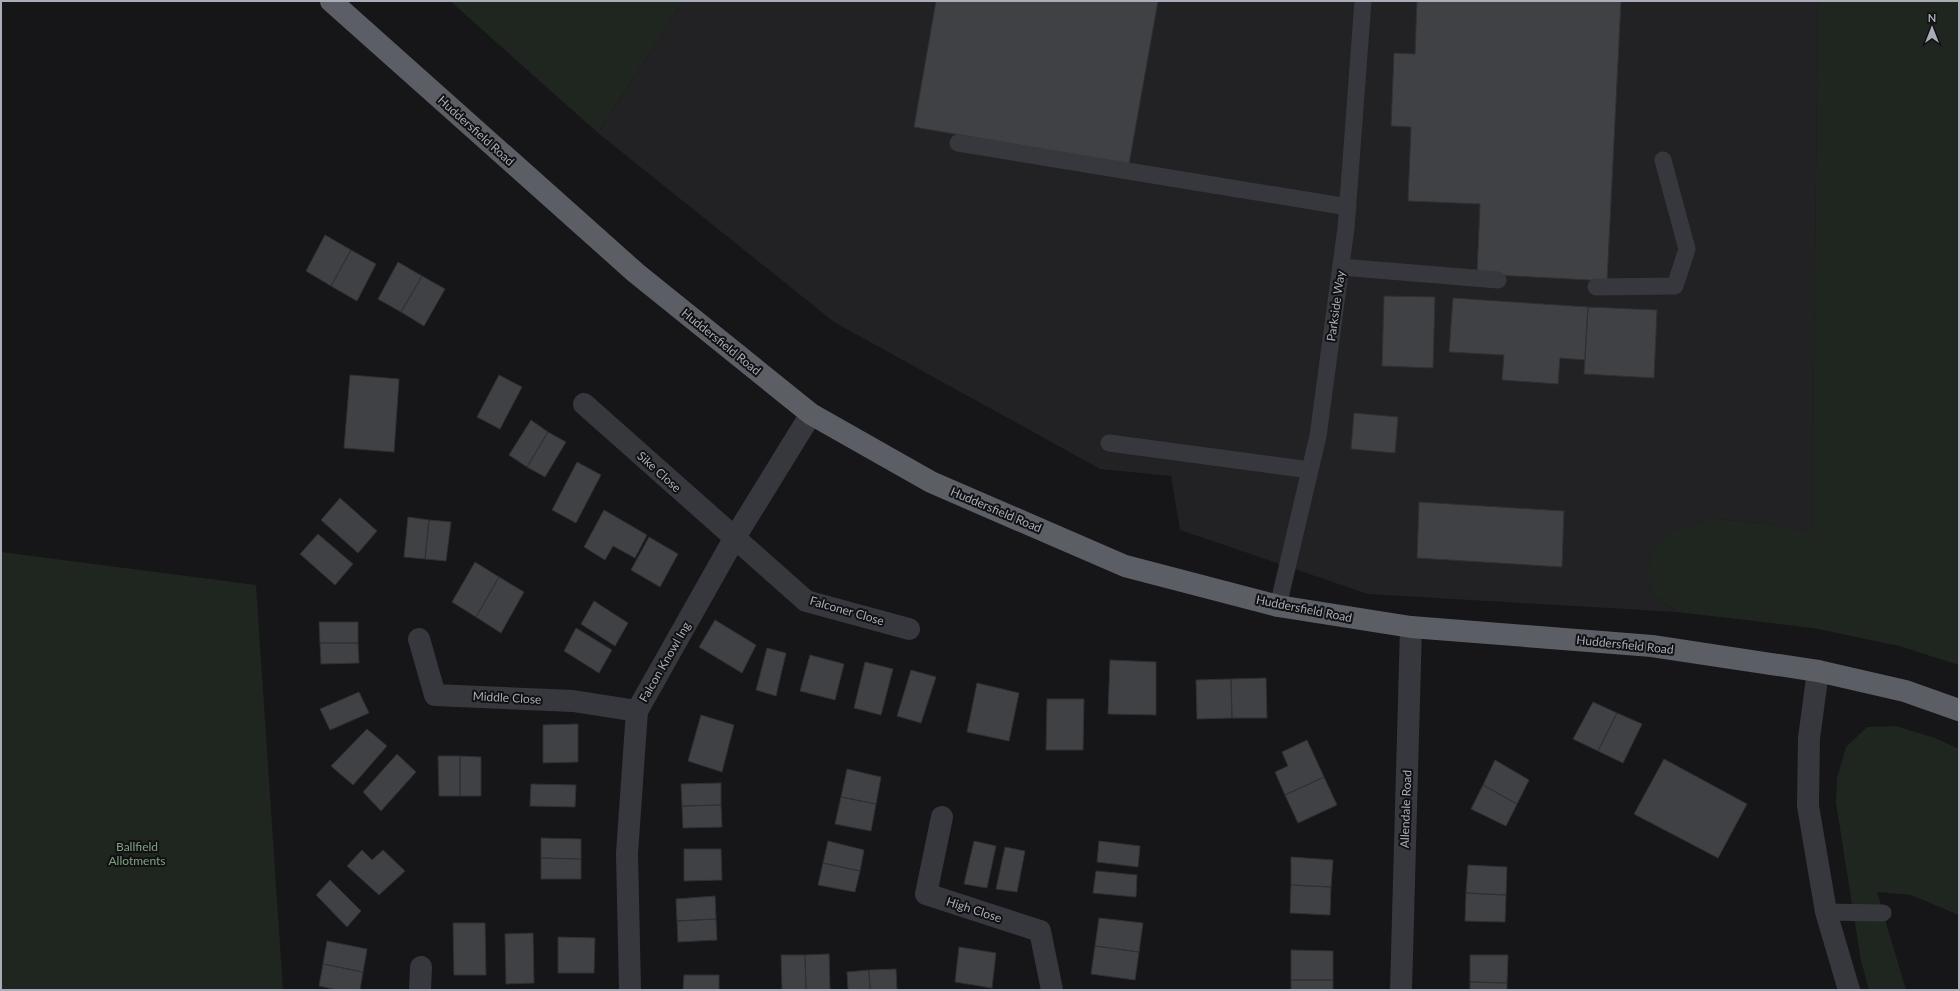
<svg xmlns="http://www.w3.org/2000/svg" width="1960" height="991" font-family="Lato,sans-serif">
<rect width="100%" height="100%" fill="#161618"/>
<path fill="#222225" d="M683,1h1135l-6,533 -51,-11 -44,-4 -61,78 21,15 -309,-18 -188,-64 -9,-54 -71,-7 -266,-147 -236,-189z"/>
<path fill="#1e261f" d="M450,1h233l-85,132z
M1818,1h141v664l-60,-19 -86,-18 -136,-16 -21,-15 -9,-21 8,-30 16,-15 46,-12 44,4 51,10z
M1,552l255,33 27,405h-282z
M1896,726l39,12 24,11v166l-48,-20 -34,-3 29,98h-37l-8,-29 -25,-158 1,-25 9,-31 21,-20z"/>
<path fill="#404145" stroke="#303034" d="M936,1h222l-29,163 -215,-37z
M1417,1h204l-14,280 -130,-7 3,-70 -72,-3 3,-74 -20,-1 3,-73 21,1z
M325,235l26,15 -20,36 -25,-15z
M351,250l25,14 -19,37 -26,-15z
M398,262l24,14 -21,36 -23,-13z
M422,276l23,13 -21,37 -23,-14z
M1384,296l51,1 -2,71 -51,-2z
M1453,298l135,9 -3,53 -25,-2 -2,26 -56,-4 2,-25 -55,-3z
M1588,307l69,3 -3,68 -70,-4z
M350,375l49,4 -5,73 -50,-4z
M499,375l23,12 -22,42 -23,-12z
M1354,413l44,4 -3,36 -44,-4z
M531,420l17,12 -21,35 -18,-12z
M548,432l18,10 -21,35 -18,-10z
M577,462l24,13 -25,48 -24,-13z
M340,498l37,33 -19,22 -37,-33z
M1419,502l145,9 -2,56 -145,-9z
M604,510l43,25 -12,23 -22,-12 -8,14 -21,-13z
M408,517l21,3 -4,39 -21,-2z
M429,520l22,2 -5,39 -21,-2z
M318,534l35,30 -18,21 -35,-31z
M649,537l29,17 -18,33 -29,-17z
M475,562l24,15 -23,40 -24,-15z
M499,577l25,15 -23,41 -25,-16z
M594,601l34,22 -13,23 -34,-22z
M715,620l41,25 -14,28 -43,-26z
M319,622h39v21h-38z
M576,628l36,22 -13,23 -35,-22z
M320,643h38l1,20 -38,1z
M767,648l19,5 -10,43 -20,-6z
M810,655l34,9 -9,36 -35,-9z
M1110,660l46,2v53l-48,-1z
M865,662l28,7 -12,46 -27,-7z
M911,670l25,7 -15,46 -24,-7z
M1266,678l1,40h-35l-1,-39z
M1231,679l1,39 -35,1 -1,-39z
M977,683l42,10 -10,48 -42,-9z
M359,692l10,21 -39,17 -10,-21z
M1047,699h37l-1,51h-37z
M1593,702l24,11 -19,38 -25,-12z
M1617,713l25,11 -19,39 -25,-12z
M701,715l33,10 -12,47 -34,-11z
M578,724v38l-35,1v-38z
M367,729l20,17 -34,39 -22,-19z
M1307,740l17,37 -39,18 -10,-23 13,-6 -6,-14z
M397,754l19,18 -35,39 -18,-19z
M438,756h22v40h-21z
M460,756l21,1v39h-21z
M1664,759l83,45 -29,54 -84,-44z
M1495,760l34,20 -12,24 -34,-19z
M847,769l34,8 -5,27 -35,-7z
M1324,777l13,28 -39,18 -13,-28z
M721,783v22l-39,1 -1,-22z
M531,784l45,1 -1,22 -45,-1z
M1483,785l34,19 -11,22 -35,-17z
M841,797l35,7 -5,27 -36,-7z
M721,805l1,22 -39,1 -1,-22z
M541,838l40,1v20l-40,-1z
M828,841l36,9 -4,21 -37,-8z
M974,841l22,5 -9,42 -23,-4z
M1099,841l41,5 -2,21 -41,-5z
M1005,847l20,4 -8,41 -21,-3z
M684,849h37l1,31 -38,1z
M362,850l10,10 11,-10 22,21 -26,24 -32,-29z
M1291,857l42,3 -2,27 -40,-2z
M541,858l40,1v20h-40z
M823,863l37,8 -5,21 -37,-7z
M1468,865l39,2 -1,28 -40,-2z
M1096,871l41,4 -1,22 -43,-4z
M330,880l31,31 -14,16 -31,-32z
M1291,885l40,2 -1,28 -40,-2z
M1466,893l40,2 -1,27 -40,-1z
M715,896l1,23 -39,2 -1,-22z
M1099,918l44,5 -4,29 -44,-6z
M716,919l1,21 -39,2 -1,-21z
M453,923h32l1,52h-32z
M533,933l1,50 -28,1 -1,-50z
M558,937l37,1 -1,35h-36z
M327,941l40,8 -4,23 -40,-8z
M1095,946l44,6 -4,28 -44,-6z
M959,947l37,6 -4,35 -37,-6z
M1291,950l42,1v29h-42z
M829,954l1,36h-24l-1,-35z
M781,955h24l1,35h-24z
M1470,955h38l-1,28 -37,-1z
M323,964l40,8 -3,18h-22l-19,-4z
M896,969l1,21h-27l-1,-20z
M869,970l1,20h-22l-1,-18z
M684,975h35v15h-36z
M1291,980h42v10h-42z
M1470,982l37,1v7h-37z"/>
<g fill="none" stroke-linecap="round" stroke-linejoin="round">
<path stroke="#37383d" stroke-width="17" d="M958,143l390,64
M1341,267l157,13
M1596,287l79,-1 12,-37 -24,-89
M1109,443l201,27
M1278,606l40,-170 28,-208 17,-227
M1826,912l57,1"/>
<path stroke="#37383d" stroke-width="22" d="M584,404l222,197 103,28
M419,639l16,56 138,6 64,10
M1818,671l-9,67 -1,68 18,106 23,78
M942,817l-16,77 114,37 12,59
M420,990l1,-23
M630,990l-3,-137 10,-142 97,-172 77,-125
M1401,990l10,-363"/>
<path stroke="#5b5e65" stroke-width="22" d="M331,1l305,272 175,141 120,68 194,84 153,40 133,21 241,19 166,25 87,20 54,19"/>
</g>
<g text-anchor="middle" stroke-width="4" stroke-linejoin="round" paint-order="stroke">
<g font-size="12" fill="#a8adb8" stroke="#111113">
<text transform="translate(476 131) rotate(42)" y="4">Huddersfield Road</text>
<text transform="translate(1336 306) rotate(-82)" y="4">Parkside Way</text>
<text transform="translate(721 342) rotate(39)" y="4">Huddersfield Road</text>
<text transform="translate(659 472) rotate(42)" y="4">Sike Close</text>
<text transform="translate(996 510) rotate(23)" y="4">Huddersfield Road</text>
<text transform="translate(1304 609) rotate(11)" y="4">Huddersfield Road</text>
<text transform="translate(847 611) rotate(16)" y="4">Falconer Close</text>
<text transform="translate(1625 645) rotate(6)" y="4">Huddersfield Road</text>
<text transform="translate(665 662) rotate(-60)" y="4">Falcon Knowl Ing</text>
<text transform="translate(507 698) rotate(3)" y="4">Middle Close</text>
<text transform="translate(1406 809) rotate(-88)" y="4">Allendale Road</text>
<text transform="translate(974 910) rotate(18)" y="4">High Close</text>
</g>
<g font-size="12" fill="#7fa381" stroke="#111113">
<text x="137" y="851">Ballfield<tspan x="137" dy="14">Allotments</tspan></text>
</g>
</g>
<rect width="1960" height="991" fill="none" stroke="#a8adb8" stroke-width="4"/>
<g transform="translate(1932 28)" stroke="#111113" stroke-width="3" paint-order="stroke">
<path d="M0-3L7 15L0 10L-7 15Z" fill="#a8adb8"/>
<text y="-6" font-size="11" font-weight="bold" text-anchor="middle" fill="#a8adb8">N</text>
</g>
</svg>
